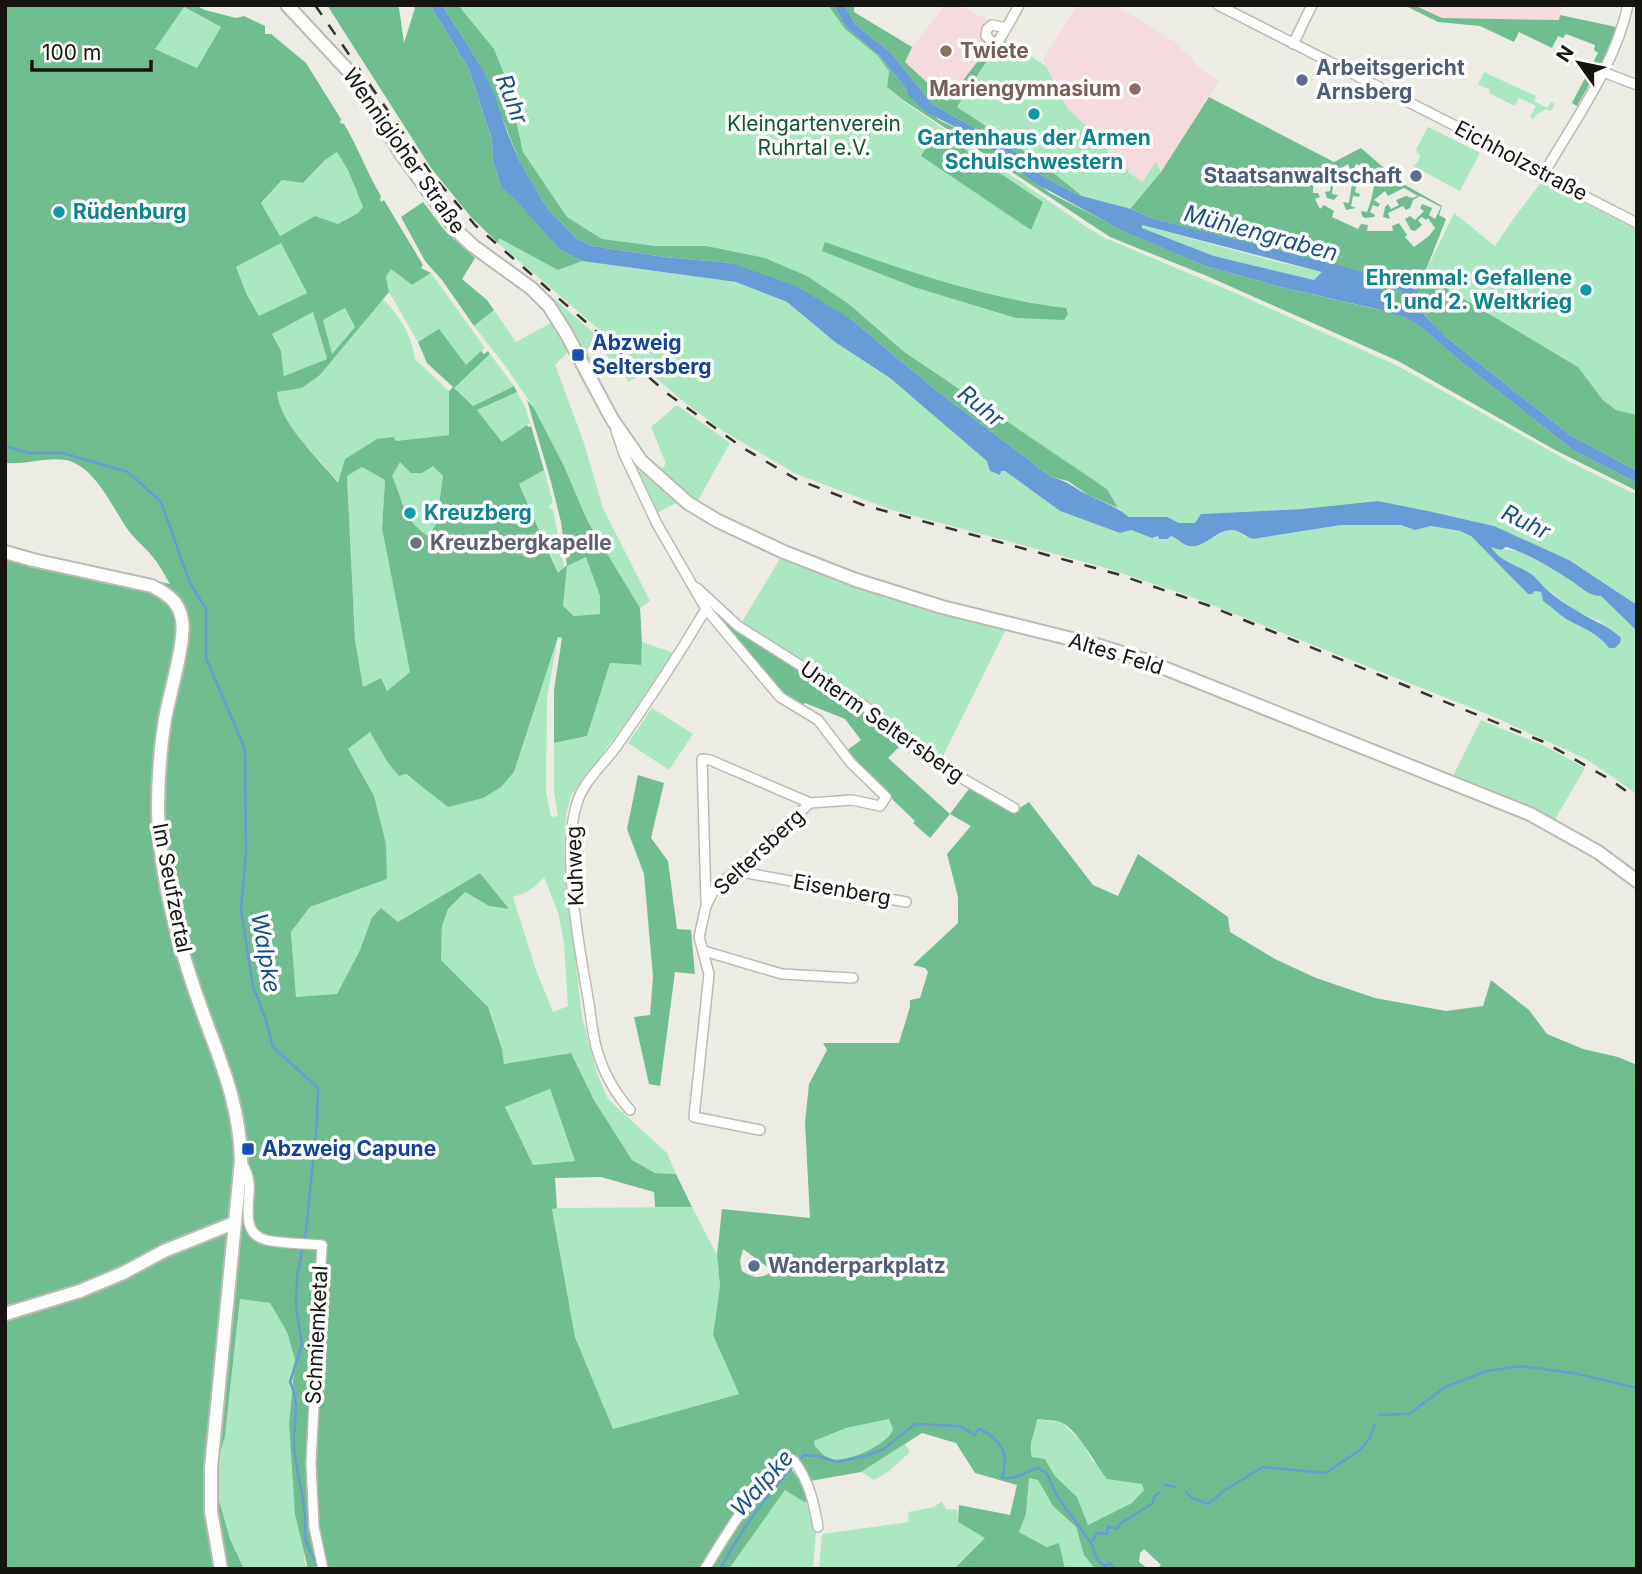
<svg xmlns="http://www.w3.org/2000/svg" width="1642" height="1574" font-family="Inter,sans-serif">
<rect width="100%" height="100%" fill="#edece4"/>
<path fill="#f5dade" d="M945,5h14l29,15 -6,11 -1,4 5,9 -8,11 3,2 -34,44 -42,-39 7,-15z
M1077,5h36l23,12 42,27 3,6 10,5 5,11 23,15 -58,91 -5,-10 -15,20 -34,-28 3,-6 -43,-40 -24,-48z
M1414,5h148l-3,15 -117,-2z"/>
<path fill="#abe8c2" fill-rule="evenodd" d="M458,5h370l17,24 33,27 11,15 -2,16 16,14 185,127 17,10 135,57 158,71 172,96 67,33v110l-68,-45 -75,-34 -66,-15 -50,-10 -77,8 -100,5 -6,9h-16l-12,-6h-38l-11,-9 -11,-19 -204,-138 -53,-46 -144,-59h-50l-54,-7 -35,-22 -44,-65 -15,-68z
M183,7l38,20 -24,41 -42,-19z
M1003,38l43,28 21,42 43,40 -3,6 22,16 -1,2 14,10 14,-20 5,10 -31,37 -48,-13 -47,-38 -78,-51z
M1484,72l52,24 -2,5 13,7 4,-6 4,2 -4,7 -5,-2 -10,6 -3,4 -3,-2 6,-11 -17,-8 -4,8 -26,-13 1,-3 -12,-6z
M1428,127l52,26 -20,38 -47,-25 5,-4 2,-6 -4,-6z
M337,151l11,19 15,37 -5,6 -20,11 -23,-8 -35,20 -19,-32 21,-24 21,3 22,-23z
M1542,181l95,49v185l-21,-5 -13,-10 -25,-33 -154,-92 30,-62 41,33 19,-28z
M1142,225l128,35 53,12 -9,8 -100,-24 -72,-28z
M499,238l59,31 24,-8 154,21 51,20 48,40 55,36 111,93h4l55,40 60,22 11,-3 21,8 19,-2 16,9 18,-3 24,-13 8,1 7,6 9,3 88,-14h60l14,5 16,-4 29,5 11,5 57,58 7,-3 6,1 2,9 13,8 6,8 41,22 3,4 11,-9 -18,-13 -20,-8 -35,-26 -10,-11 -21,-12 -15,-5 -8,-12 29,4 50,27 17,14 15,4 36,35v163l-51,-35 -94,-43 -303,-120 -86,-29 -211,-57 -96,-36 -73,-43 -39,-29 -186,-159z
M281,242l26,51 -48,24 -12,-22 -11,-28z
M391,269l21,16 19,-12 54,75 -19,18 -46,-25 -2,1 -29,-50 -3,-15z
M550,295l91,79 -12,8 -33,-40 -10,8 12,21 -5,1 -45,-75z
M382,299c16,13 31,39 33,60l34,32v44l-53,6 -19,-2 -32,20 -6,25c-20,-29 -58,-55 -62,-92l25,-4 18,-13z
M345,308l10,19 -24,28 -8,-35z
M494,310l22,32 35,-19 17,29 -13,13 28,75 20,68 47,93 -10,7 -53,-88 -23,-54 -30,-58 -28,-41 -32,-41z
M313,312l14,47 -43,17 -3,-25 -9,-17z
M490,354l24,32 -41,20 -20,-18z
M517,392l9,17 4,14 -28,19 -25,-32z
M677,405l53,38 -34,61 -37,-32 7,-8 -15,-37z
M400,461l6,4 28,1 9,10 -7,48 -9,12c-25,-18 -23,-34 -35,-60z
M362,467l23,13 -3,48 28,144 -23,19 -6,-13 -18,10 -8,-48 -8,-164z
M544,470l9,32 -4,4 1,3h3l11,59 -6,6 -5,-15 -34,-75z
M639,472h2l35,31 -19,10 -19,-40z
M784,552l133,53 89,24 -65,131 -20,-12 -65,-55 -49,-27 -36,-26 -31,-15z
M587,557l13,39v18l-26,2 -11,-10 4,-41z
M558,637l-11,60 -1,95 5,25 7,-1 -4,-24v-49l33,-7 23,-73 30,2 2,-23 31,11 -32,49 -70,94 -5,19 -2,38 18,164 15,56 11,26 59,54 9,21 -21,-1 -23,-13 -38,-60 -23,-47 -67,11 -2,-15 -61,-89 1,-34 6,-17 17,-17 24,14 19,3 -28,-36 -82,49 -17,-14 -9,9 -12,33 -23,44 -41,4 -5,-66 19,-25 77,-28 -13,-83 -26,-47 22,-17 18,31 44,30 16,14 7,-2 59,-33zM544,877l14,35 6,31 4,63 -15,6 -17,-42 -23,-73c14,-4 22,-9 31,-20z
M652,708l41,26 -24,36 -41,-27z
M1481,720l66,27 38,21 -31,53 -101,-45z
M550,1089l25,72 -43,4 -27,-58z
M692,1207l25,48 3,31 -7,49 26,59 -126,35 -38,-92 -23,-129z
M240,1299l30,4 17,29 8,28 -6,64 16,139 3,6h-64l-14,-30 -14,-49 1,-26 8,-28z
M889,1419l4,10c-4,15 -46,34 -61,30 -8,-2 -12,-8 -18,-13v-5l32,-13z
M1037,1419l25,4 21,20 10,19 40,20 10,2 1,6 -11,13 -45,22 -11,-28 -22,-21 -10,-17 -13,-2c-4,-16 3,-22 5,-38z
M905,1444l5,8 -22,20 -14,8 -13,-8z
M1029,1478l9,2 15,26 23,21 8,28 11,14h-30l-17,-22 -29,-15 7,-18z
M785,1490l19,12 7,-1 5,30 -3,38h-84z
M942,1501l4,8 11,1 1,12 28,16 -32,31h-135l3,-35 87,-12 -1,-10 26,-5z"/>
<path fill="#70be90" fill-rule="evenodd" d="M5,5h190l10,5 31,8 8,-2 21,10v8h6l35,29 35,56 -1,4 4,1c14,23 23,49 37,72l-1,3 1,3 3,-2 39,65 -2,3 10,5 -19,12 -21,-16 -5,8 3,15 -69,83 -18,13 -25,4c3,33 42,66 61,91l7,-24 32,-20 16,-2 3,4 53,-6v-44l4,-4 -26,-24 -9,-21 21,-13 27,36 15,-14 3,3 4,-3 2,3 -36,34 19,18 41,-20 3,6 -40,18 25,32 25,-17 1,2 3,-1 13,44 -25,14 39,89 9,-8 -6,-43 -10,-40 -24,-82 7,8 30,58 23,54 53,88 2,34 -1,23 -31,-2 -23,73 -33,7v-53l8,-52 -4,-1 -44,135 -13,15 -18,11 -35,9 -42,-33 -7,2 -11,-13 -18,-31 -22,17 26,47 12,48 1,35 -77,28 -19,25 5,65 41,-3 23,-44 12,-33 9,-9 17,14 82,-49 29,36 -20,-3 -24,-14 -17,17 -6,17 -1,34 47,47 14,42 2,15 67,-11 23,47 38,60 23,13 21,1 16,33h-37l-1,-15 -53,-15 -46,1 2,30 -5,1 23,128 38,92 126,-35 -26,-59 7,-49 -3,-31 5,-46 88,9 -5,-95 4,-39 18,-34 -4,-7h76l11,-36v-7l10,-2 8,-26 -3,-4 -12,-3 45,-42v-26l-11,-43 24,-28 -21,-12 -20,24 -17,-15 2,-2 -22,-21 -6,-10 -19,-13 -22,-26 15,-11 -16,-21 -40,-16 -5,3 -15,-9 -62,-73 4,-4 131,84 45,39 -15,15 62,56 21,-28 42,26 16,-10 64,83 25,11 20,-42 90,63 2,15 45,27 41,19 59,20 71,13 37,-5 8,-26 38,30 18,24 36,15 35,8 19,8v504h-480l4,-4 -17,-16 -4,4 -1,9 9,7h-53l-11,-14 -8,-28 -23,-21 -15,-26 -9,-2 -3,36 -7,18 28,15 12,-4 6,26h-111l31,-31 -27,-16 1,-17 51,10 7,-30 -42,-12 -19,-30 -34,-10 -61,39 -51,9 -12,-23 -11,-2 -2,4 28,40 -9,2 -19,-12 -56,79h-421l-13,-55 -6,-90 6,-64 -8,-28 -17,-29 -30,-4 -15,137 -8,28 -1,26 14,49 14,30h-239v-1022l24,8 141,29c-6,-10 -11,-20 -18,-28 -8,-10 -19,-18 -26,-29 -14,-21 -33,-63 -61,-67 -20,-3 -39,5 -60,3zM184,7l37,20 -24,41 -42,-19zM337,152l11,18 15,37 -5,6 -20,11 -23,-8 -35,20 -19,-33 21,-23 21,3 22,-23zM281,243l26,50 -48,23 -12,-21 -11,-28zM345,308l10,19 -23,27 -9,-34zM313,312l14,47 -43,17 -3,-25 -9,-17zM400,462l11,11h11l11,-7 10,10 -7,48 -8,12c-26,-17 -24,-34 -36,-60zM362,467l23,13 -3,48 28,144 -23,19 -6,-13 -18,9 -8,-47 -8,-164zM586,557l14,39v18l-26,2 -11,-10 4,-40zM550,1089l25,72 -42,4 -28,-58zM743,1249l30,22c-12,8 -18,8 -31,0l-2,-10zM889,1419l4,10c-4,15 -46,34 -61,30 -8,-2 -12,-8 -17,-13l-1,-5 32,-13zM1037,1419c7,1 16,1 23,3 17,6 35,42 47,57l35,5 2,6 -12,13 -44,22 -11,-28 -22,-21 -10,-17 -13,-2c-4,-16 3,-22 5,-38z
M327,5h69l3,3 5,35 11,-35 -3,-3h18l39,64 23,71 1,20 8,27 14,11 45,52 22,11 -24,9 -59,-32 -1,5 -27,-26 -40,-49z
M442,5h16l36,44 14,35 15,68 44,65 35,22 54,7h50l59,12 42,18 43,29 53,46 204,138 11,19 -30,-13 -20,-14 -17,-4 -118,-89 -81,-68 -121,-57 -67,-6 -72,-11 -16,-8 -29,-30 -27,-46 -39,-96z
M828,5h6l12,22 34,29 27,34 32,30 45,22 66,51 70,36 9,-20 -51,-14 -23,-12 -11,-6 -31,-27 -81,-46 -41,-51 -35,-28 -12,-20h10v7l58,35 -7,15 42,39 34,-44 6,4 -30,46 78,51 47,38 48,13 31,-37 48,-75 125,65 27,-14 39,34 42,24 -3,9 7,4 -22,56 154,92 25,33 13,10 21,5v56l-67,-36 -124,-98c-14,-12 -23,-29 -41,-38l-1,18 18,11 44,38 107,84 64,33v8l-82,-41 -157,-89 -191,-85 -97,-39 -207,-137 -16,-13 2,-16 -11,-15 -33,-27zM1348,164l2,5h4l2,-5 6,2 -2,5 3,2 -4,5 -7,-2 -6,2v4l6,1 -3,20 -6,-1 3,8 10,-2 -5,-2 2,-10 6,1 1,-3 -5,-2 2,-8 5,1 -2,-6 7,-9 7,8 -6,3 1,3 5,1c-1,9 -4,19 -7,27l-6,-1 1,5 3,2 9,-1 1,-2 -5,-3 3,-7 5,2 2,-3 -6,-4 11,-9 3,5 16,-8 14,8 -6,2 -6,-2 -10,4 3,5 -8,4 -3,-5 -3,3 -2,10 7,2 -2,-6 15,-7 3,4 4,-2 3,-8 7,-4 21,11 -6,12 -6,-4 3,-7 -10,-4 -2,4 4,3 -9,9 -5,-4 -5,3 6,11 4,1 7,-6 -4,-5 4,-3 4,3 2,-2 7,10 -6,8 -15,11 -9,-10 2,-2 -8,-12 -7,3 1,5h-26l1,-6 -7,-1 -3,5 -26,-12 2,-6 -10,-6 -4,4 -5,-10 5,-2 -2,-4h-5l1,-21 18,4 -2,15 -5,1 2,6 7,2 4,-5 -6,-1 2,-16h6l1,-3 -6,-3zM1131,209l20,9 253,66 2,15 -5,-8 -23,-8 6,28 -103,-24 -76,-21 -83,-36z
M1404,5h10l28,13 117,2 1,-5 61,13 -44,78 -5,-3 26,-50 -4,-3 1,-5 -29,-11 -3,4 -5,-2 -6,12 -33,-16 -5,10 -34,-16 -42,-4z
M937,131l106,71 -12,28 -110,-74z
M423,202l23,30 29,26 -13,21 25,21 7,10 -20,16 -32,-46 -17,-19 -24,-44z
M825,242c79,28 157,56 241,66l2,6 -4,6 -48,-2 -102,-31 -92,-36z
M638,775l26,8 -13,55 17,23 9,68 14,1 4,44 -20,-2 -15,114 -11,-2 -15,-67 16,-2 3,-38 -9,-103 -17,-45z"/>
<path fill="#689cd7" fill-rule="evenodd" d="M430,5h12l39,61 12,25 14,41 13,30 27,46 29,30 16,8 72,11 67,6 65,23 56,34 81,68 118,89c20,5 22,11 39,19 15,7 27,11 39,21h38l12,6h16l6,-9 100,-5 77,-8 50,10 66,15 75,34 68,45v26l-36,-35c-14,0 -22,-11 -34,-18 -19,-12 -40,-25 -61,-31l-5,3 -10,-3c9,15 25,17 40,27 5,3 8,8 12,12 10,10 24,19 36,26 15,10 28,12 42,26l-1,5 -5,5h-6c-11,-15 -27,-20 -43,-29 -8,-5 -15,-13 -23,-18l-2,-9 -6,-1 -3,3h-4l-57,-58 -11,-5 -29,-5 -16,4 -14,-5h-60l-88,14c-7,-2 -13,-8 -20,-9 -16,-2 -31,22 -47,15 -5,-2 -9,-7 -15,-9l-4,3h-8l-1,-3 -6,2 -21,-8 -11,3 -60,-22 -55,-40h-4l-1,4 -10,-4 -3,-10 -97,-83 -55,-36 -48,-40 -51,-20 -154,-21 -22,-11 -45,-51 -14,-12 -8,-27 -1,-20 -23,-71z
M834,5h10l12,20 35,28 41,51 81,46 31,27 11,6 23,12 53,14 20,9 201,51 52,15 14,7 -3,14 31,32 124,98 67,36v12l-64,-33 -107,-84 -44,-38 -18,-11 1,-18 -4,-8 -23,-7 1,4 10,8 -4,15 -104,-24 -76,-21 -84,-36 -86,-47 -51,-41 -58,-30 -18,-17 -1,-5 -27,-34 -34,-29zM1142,225l180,47 -8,8 -100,-24 -72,-28z"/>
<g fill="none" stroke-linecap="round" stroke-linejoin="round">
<path stroke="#689cd7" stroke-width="2.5" d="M5,446l24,7h33l66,19 33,30 29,81 16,26v49l39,91 1,104 -5,56 12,78 12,30 8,30 45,41 -1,34 -11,109 -9,46 -1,30 6,37 -12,38c10,21 4,38 4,59 0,26 10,50 11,76 1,9 -2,18 2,27 3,9 9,15 11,25
M1379,1415l30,-1 36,-27 42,-16 34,-5 52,7 64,15
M1166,1485l9,2
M1186,1492l6,6 16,6 17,-14 38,-23 64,6c23,-20 38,-17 48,-49
M1092,1542l5,-9 10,1 1,-7 9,2 3,-5 33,-21 1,-6 5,-4
M720,1569c25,-46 49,-77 84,-114l14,1 19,6 32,-7 15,-6 31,-25 45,2 14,9 5,-6c22,10 31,24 23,49 14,2 22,-6 36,-10l9,6 10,22 34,47 7,18 7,5 5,-3 4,6"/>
<path stroke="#689cd7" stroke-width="9" d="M1376,304l37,11"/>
<g stroke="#bcbab3" stroke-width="12">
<path id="street" d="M1218,5l269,137 56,33 94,48
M1006,28l-14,-3 -5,4 -1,7 10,9c8,-13 16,-26 23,-40
M1293,44l19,-39
M1603,72l34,13
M1543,175c31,-54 72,-109 85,-170
M616,430l8,24 33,70 49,85 74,88 38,23 33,43 35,34 -6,9 -28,-6 -42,3 -74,68 -20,15 -10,20 -7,31 10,37 -15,143 66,13
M697,588l41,38 128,81 52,46 96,55
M736,871l170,31
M706,902l-4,-143 8,1 100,43
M704,951l78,23 71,4
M630,1110c-16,-18 -26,-36 -33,-60 -5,-16 -6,-35 -9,-52 -9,-52 -27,-146 -11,-195 6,-21 26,-38 39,-56 32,-45 62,-91 90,-138
M241,1161c4,7 7,13 8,21 2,20 -10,51 17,58 13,3 41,4 56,5l-11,218 3,64 9,42
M705,1569c23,-37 47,-79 80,-109l9,1c15,20 20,42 24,66"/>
</g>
<g stroke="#bcbab3" stroke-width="16">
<path id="secondary" d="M287,5l68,73 45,74 57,79 16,15 58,42 18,18 17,27 46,86 29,42 47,42 30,18 66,31 72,28 86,27 158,39 44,14 386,154 68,38 39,29
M5,552l28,8 119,26c15,8 27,15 30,34 4,20 -13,76 -17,99 -5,30 -7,61 -7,91 1,57 16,118 34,172 20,62 48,113 49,179l-30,307v43l10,58
M5,1314l75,-23 43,-18 41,-22 70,-28"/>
</g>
<use href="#street" stroke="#fff" stroke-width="9"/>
<use href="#secondary" stroke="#fff" stroke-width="12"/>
<path stroke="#343430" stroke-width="2.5" stroke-dasharray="12 12" stroke-linecap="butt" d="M315,5l115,167 45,53 193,169 75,54 53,31 67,26 254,69 90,31 337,137 67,38 26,19"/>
</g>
<g fill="#8d6e63" stroke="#fff" stroke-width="2.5">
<circle cx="946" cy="51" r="7"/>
<circle cx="1135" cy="89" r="7"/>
</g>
<g fill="#5c6f8a" stroke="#fff" stroke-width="2.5">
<circle cx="1302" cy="80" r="7"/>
<circle cx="1416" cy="176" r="7"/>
<circle cx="754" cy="1266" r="7"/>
</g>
<g fill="#0f9aa8" stroke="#fff" stroke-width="2.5">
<circle cx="1034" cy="114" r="7"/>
<circle cx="59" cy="212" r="7"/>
<circle cx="1586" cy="290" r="7"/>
<circle cx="410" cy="513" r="7"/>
</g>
<g fill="#1a4fb4" stroke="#fff" stroke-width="2.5">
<rect x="571" y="348" width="14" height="14" rx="3.5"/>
<rect x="241" y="1142" width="14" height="14" rx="3.5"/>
</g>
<circle fill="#6b7280" stroke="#fff" stroke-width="2.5" cx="416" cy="543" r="7"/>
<g text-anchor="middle" stroke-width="7" stroke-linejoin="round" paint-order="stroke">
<g font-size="21" font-weight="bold" fill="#785e54" stroke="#fff" text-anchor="start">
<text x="960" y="58">Twiete</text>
<text x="1121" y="96" text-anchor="end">Mariengymnasium</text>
</g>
<g font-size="21" font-weight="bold" fill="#4e5e75" stroke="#fff" text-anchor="start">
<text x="1316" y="75">Arbeitsgericht<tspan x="1316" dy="24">Arnsberg</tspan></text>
<text x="1402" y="183" text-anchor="end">Staatsanwaltschaft</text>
<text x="768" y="1273">Wanderparkplatz</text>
</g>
<g font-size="21" fill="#175334" stroke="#fff">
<text x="814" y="131">Kleingartenverein<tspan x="814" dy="24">Ruhrtal e.V.</tspan></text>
</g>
<g font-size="21" font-weight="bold" fill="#0d838f" stroke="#fff" text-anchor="start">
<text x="1034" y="145" text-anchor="middle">Gartenhaus der Armen<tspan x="1034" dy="24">Schulschwestern</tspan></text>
<text x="73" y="219">Rüdenburg</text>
<text x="1572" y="285" text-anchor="end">Ehrenmal: Gefallene<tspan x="1572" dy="24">1. und 2. Weltkrieg</tspan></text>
<text x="424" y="520">Kreuzberg</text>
</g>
<g font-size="21" fill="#141411" stroke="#fff">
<text transform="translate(404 151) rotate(55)" y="7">Wennigloher Straße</text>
<text transform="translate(1521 161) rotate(28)" y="7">Eichholzstraße</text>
<text transform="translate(1116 654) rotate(17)" y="7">Altes Feld</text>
<text transform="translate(882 722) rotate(35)" y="7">Unterm Seltersberg</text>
<text transform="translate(759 852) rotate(-43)" y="7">Seltersberg</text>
<text transform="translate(575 866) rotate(-92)" y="7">Kuhweg</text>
<text transform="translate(172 888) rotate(79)" y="7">Im Seufzertal</text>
<text transform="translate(842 890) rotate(10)" y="7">Eisenberg</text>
<text transform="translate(317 1335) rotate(-87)" y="7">Schmiemketal</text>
</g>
<g font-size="21" font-weight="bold" fill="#164399" stroke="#fff" text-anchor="start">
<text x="592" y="350">Abzweig<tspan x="592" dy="24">Seltersberg</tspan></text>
<text x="262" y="1156">Abzweig Capune</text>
</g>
<g font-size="21" font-weight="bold" fill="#5b616d" stroke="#fff" text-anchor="start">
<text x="430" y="550">Kreuzbergkapelle</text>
</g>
<g font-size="23" font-style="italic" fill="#1b5087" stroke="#fff">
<text transform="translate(512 99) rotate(69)" y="8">Ruhr</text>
<text transform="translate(1261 233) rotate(15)" y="8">Mühlengraben</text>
<text transform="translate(981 406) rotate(39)" y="8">Ruhr</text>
<text transform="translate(1526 522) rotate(26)" y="8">Ruhr</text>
<text transform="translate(266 953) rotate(80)" y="8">Walpke</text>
<text transform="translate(762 1483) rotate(-48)" y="8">Walpke</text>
</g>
</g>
<rect width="1642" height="1574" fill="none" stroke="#141411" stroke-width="14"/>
<g transform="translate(1579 63) rotate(303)" stroke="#ffffff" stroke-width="5" paint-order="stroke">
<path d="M0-5L12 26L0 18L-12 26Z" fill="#141411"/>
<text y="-10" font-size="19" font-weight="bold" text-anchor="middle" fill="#141411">N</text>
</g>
<path d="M32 60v10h119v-10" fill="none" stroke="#141411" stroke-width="3.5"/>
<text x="42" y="60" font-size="21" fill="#141411" stroke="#ffffff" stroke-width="5" paint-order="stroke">100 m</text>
</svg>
